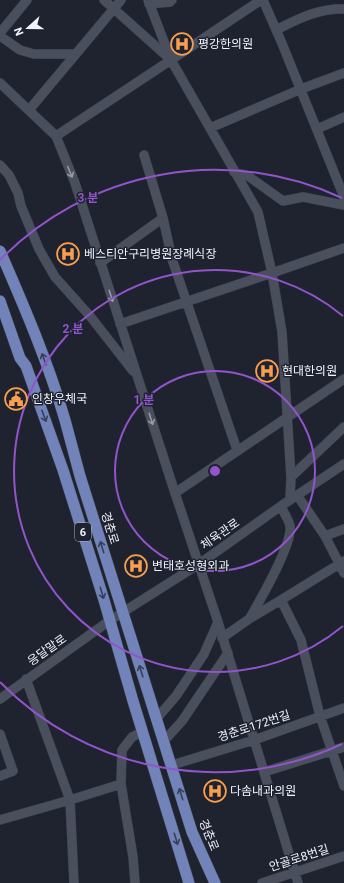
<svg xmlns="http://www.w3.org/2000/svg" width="344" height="883" font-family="Roboto,'Noto Sans KR',sans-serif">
<rect width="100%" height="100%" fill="#1e232f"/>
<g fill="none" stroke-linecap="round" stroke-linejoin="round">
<g stroke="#3b3f49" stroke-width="10">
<path id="minor" d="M263,0l18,41 63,156
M149,4l21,-2 2,-2
M276,30c22,-11 43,-22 68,-21
M0,33l27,-33
M0,36l20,14 14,4h42
M171,60l90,-60
M0,83l56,53 19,47 100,310 43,129 80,261
M29,110l92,-110
M210,128l91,-39 43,-16
M317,129l27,-12
M56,136l115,-76 -67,-60
M144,155l19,63 9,41 65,191
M0,165l9,10 9,18 3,13 18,43 16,28 35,39 43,55
M234,172l14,4 35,25 20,-4 41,8
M100,263l63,-45
M120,324l152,-51 -14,-61 -87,-152 -23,-60
M291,477l53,-50
M175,493l169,-114
M297,495l28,41 19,37
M290,499l1,-22 -9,-145 -10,-59 72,-25
M325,536l19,-7
M281,600l63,-39
M250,618c10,-18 43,-74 40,-92 -1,-6 -7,-14 -9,-20
M222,638l27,-19 32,-19 20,40 19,76 24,70
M26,679l44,121 51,-16
M0,699l109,-78 90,-57 82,-58 63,-42
M157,718l19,-22 28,-42 14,-32
M0,734l13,37 -13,5
M164,741l18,-20 46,-68
M172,765l82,-25 90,-32
M264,772l80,-25
M0,820l70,-20 4,83
M135,883l-2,-26 -12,-73 1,-34 10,-13 10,-5
M262,883l82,-27"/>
</g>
<g stroke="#3b3f49" stroke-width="12">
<path id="major" d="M0,251c24,55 48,111 65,169 5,18 10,37 15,56l112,356 23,51
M0,301l20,57 6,8 37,104 41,130 29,101 56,182"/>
</g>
<use href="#minor" stroke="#4a4f5d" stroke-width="9"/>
<use href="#major" stroke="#7183b9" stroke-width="11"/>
</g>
<defs><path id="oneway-shaft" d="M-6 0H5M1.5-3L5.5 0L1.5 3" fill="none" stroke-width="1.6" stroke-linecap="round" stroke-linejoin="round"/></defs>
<g stroke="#9599a5">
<use href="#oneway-shaft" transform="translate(70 172) rotate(68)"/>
<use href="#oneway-shaft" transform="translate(111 296) rotate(72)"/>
<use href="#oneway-shaft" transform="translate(151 419) rotate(72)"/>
</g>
<g stroke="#374058">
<use href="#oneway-shaft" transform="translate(44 359) rotate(-109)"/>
<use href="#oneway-shaft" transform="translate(44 416) rotate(70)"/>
<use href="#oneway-shaft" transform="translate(102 547) rotate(-107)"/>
<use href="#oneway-shaft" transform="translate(102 593) rotate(73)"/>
<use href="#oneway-shaft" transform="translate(141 671) rotate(-108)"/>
<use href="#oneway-shaft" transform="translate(181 794) rotate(-107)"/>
<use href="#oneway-shaft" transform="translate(176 839) rotate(73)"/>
</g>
<g fill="none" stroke="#9254cb" stroke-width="2">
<circle cx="215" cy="471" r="100"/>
<path d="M343 626A201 201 0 1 1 343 316"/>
<path d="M342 744A301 301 0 0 1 0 682M0 260A301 301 0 0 1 342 198"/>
</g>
<defs>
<g id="hospital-ring" transform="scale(1.15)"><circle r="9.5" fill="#1e232f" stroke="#fa9f4e" stroke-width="1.5"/><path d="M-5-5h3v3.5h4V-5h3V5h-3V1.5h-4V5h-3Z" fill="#fa9f4e"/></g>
<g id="civic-ring" transform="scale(1.15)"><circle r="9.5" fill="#1e232f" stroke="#fa9f4e" stroke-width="1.5"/><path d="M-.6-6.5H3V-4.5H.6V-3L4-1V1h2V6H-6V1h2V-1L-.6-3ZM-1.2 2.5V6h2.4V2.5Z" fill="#fa9f4e"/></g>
</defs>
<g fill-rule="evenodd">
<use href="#hospital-ring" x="182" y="44"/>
<use href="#hospital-ring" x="68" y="254"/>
<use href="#hospital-ring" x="267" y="371"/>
<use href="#civic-ring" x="16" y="399"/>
<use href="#hospital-ring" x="136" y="566"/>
<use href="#hospital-ring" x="215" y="791"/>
</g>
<g text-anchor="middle" stroke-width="3" stroke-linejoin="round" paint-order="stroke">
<rect fill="#1e232f" stroke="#b1b5be" stroke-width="1" x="75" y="523" width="16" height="18" rx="3"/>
<g font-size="11" font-weight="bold" fill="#f0f3fc">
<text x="83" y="536">6</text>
</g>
<g font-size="12" fill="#f0f3fc" stroke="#1e232f" text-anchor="start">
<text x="198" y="48">평강한의원</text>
<text x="84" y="258">베스티안구리병원장례식장</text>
<text x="282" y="375">현대한의원</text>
<text x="32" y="403">인창우체국</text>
<text x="152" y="570">변태호성형외과</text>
<text x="230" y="795">다솜내과의원</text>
</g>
<g font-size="12" fill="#f0f3fc" stroke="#1e232f">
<text transform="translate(110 528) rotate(73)" y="4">경춘로</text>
<text transform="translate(220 534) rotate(-35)" y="4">체육관로</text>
<text transform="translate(47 650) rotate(-35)" y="4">응달말로</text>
<text transform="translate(254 726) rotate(-18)" y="4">경춘로172번길</text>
<text transform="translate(209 835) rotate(68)" y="4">경춘로</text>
<text transform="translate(299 858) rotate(-18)" y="4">안골로8번길</text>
</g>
</g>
<circle cx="215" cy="471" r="6" fill="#9254cb" stroke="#1e232f" stroke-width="2"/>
<g font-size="12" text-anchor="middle" font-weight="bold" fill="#9254cb" stroke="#1e232f" stroke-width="3" stroke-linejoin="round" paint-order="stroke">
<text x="88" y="202">3 분</text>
<text x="73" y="333">2 분</text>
<text x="144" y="404">1 분</text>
</g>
<g transform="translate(28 28) rotate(249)" stroke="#1e232f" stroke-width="3" paint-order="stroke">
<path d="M0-3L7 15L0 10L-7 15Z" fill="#f0f3fc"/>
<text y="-6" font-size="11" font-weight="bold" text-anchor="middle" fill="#f0f3fc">N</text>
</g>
</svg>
